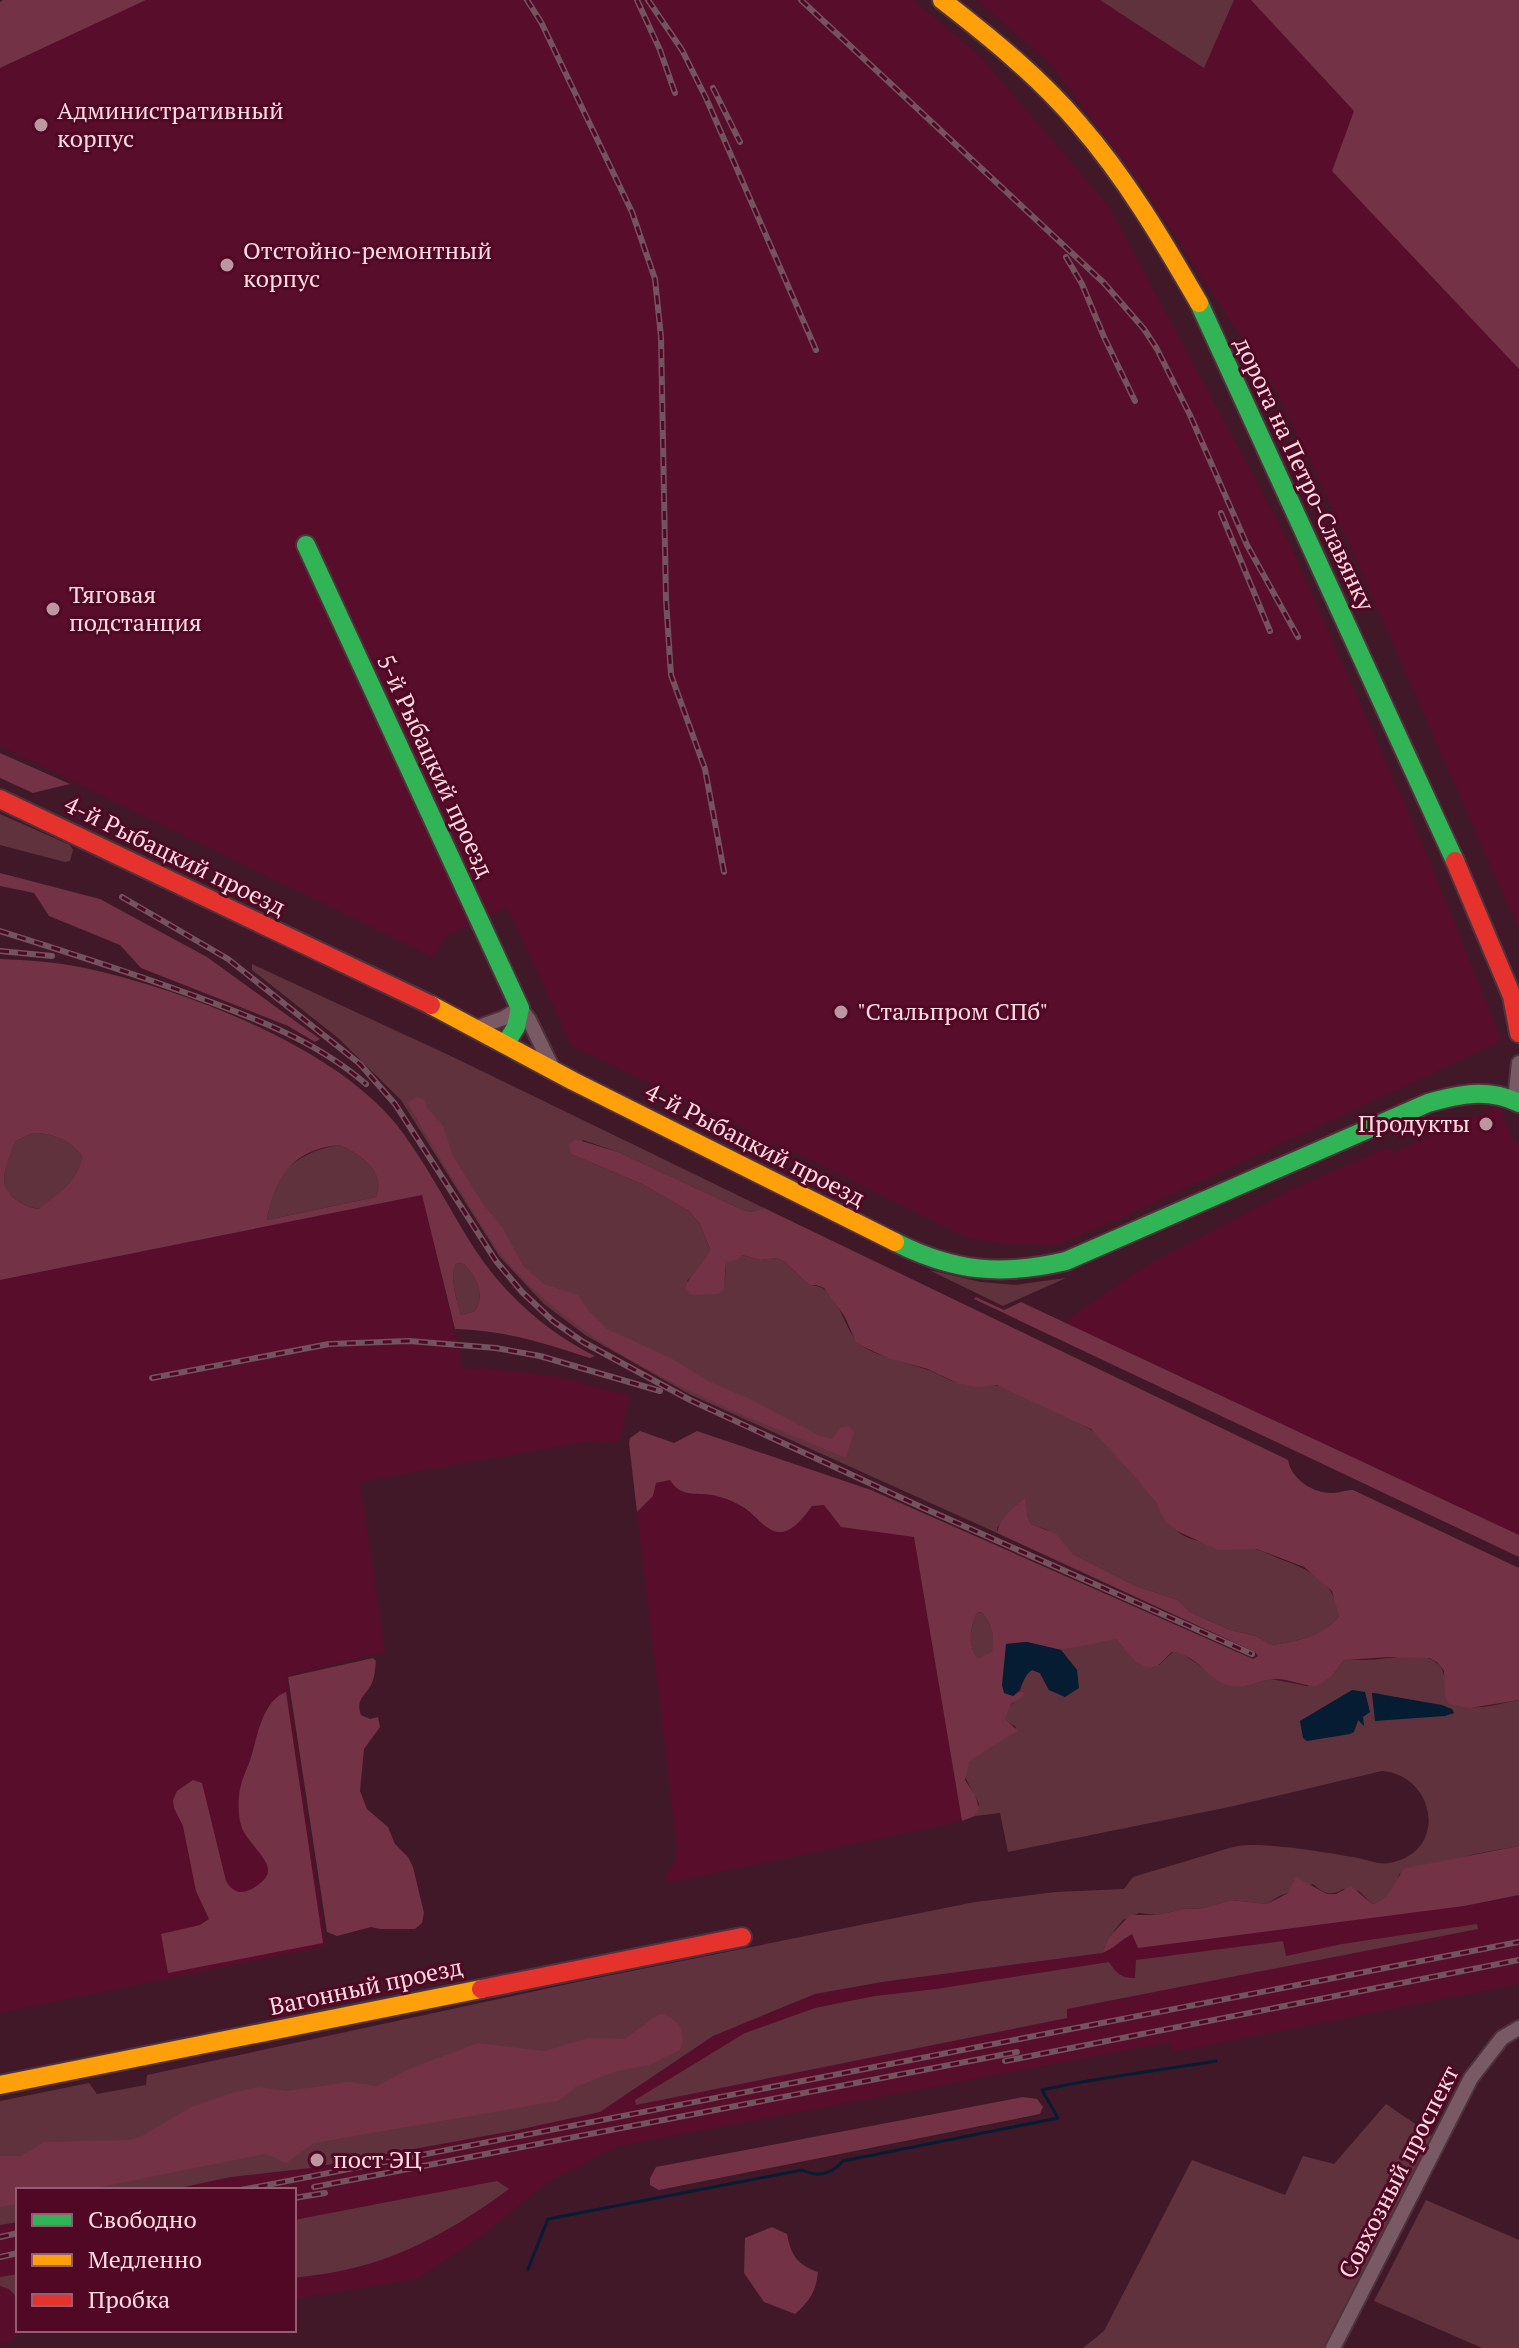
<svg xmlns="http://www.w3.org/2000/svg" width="1519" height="2348" font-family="'PT Serif',serif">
<rect width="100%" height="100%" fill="#401828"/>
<path fill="#580e2b" d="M146,0h767l67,56 128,149 181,337 138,313 75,186 -381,177 -66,27 -47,-1 -38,-5 -194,-96 -19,4 -6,-16 -179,-85 -65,-139 -62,29 -12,21 -433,-211v-678z
M977,0h123l104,67 30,-67h17l103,111 -21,60 186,198v561l-169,-384 -74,-156 -137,-208 -91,-121z
M1499,1106l15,37 5,-1v393l-455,-213 76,-53 148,-78 101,-44 3,6z
M423,1195l40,174 20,-1 77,9 70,19 -11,45 -35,1 -224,40 25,170 -99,24 40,270 -326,67v-733z
M670,1479l16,15 31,1 28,13 18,16 41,-6 8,-12 12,-1 17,22 73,10 48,284 -294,62 -1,-7 3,-8 6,-6 1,-13 -40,-337 16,-16 3,-13z
M1519,1896v88l-346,68 -3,-10 -556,105 -71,38 -57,48 -69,46 -123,20v-109h-123l60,-13 103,-13 179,-33 87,-19 113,-76 102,-42 67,-12 221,-49 361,-27z
M18,2222v108h5l-15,13 -8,1v-119z"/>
<path fill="#60323e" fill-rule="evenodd" d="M1100,0h134l-30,68z
M0,814l70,31 3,5 -3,11 -5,1 -65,-17z
M252,964l203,94 309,150 -12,4 -9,-2 -125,-58 -35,-12 -12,14 71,30 47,27 11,13 10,25 -2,8 -21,24 23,13h9l6,-15 1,-17 16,-7 18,5 17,-2 8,4 25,24c28,-5 34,49 52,60 20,12 42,16 63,23 12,3 22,11 33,14 14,5 29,0 42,3 26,7 65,28 88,42 14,7 51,52 62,66 14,20 19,39 45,46 20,5 41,5 60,9 10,2 19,8 28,11 28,10 53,24 56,56 -15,20 -44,26 -68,29l-15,-9 -26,-6 -40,-18 -12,-12 -42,-14 -63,-32 -26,-24 -16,-6 -4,-8 -13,-7 -17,19v5l-308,-139 -104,-59 -41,-31 -45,-48 -98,-156 -63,-62 -86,-68z
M33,1133c19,0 38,7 49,23 -3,25 -25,38 -42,53 -15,-1 -37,-14 -36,-31 1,-11 7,-27 12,-37z
M340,1145c21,10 46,26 36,52l-109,23c2,-10 3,-21 7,-31 9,-26 40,-41 66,-44z
M456,1263l8,1c12,13 22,31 11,47l-14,4c-4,-16 -12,-36 -5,-52z
M929,1270l52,12 34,3 51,-7 -63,28z
M981,1612c11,11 14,26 12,40l-15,6c-11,-12 -8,-31 -1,-45z
M1108,1639h8c17,17 16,26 43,26l14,-13 9,1 29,21 34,12 26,-7 36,7 26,-11 11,-15c7,-1 13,0 20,0 35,0 88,-21 81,37 25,18 46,8 74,3v146l-44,8 -76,20c-4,15 -11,27 -27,30l-13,-13 -16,-2c-12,8 -20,4 -30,-5l-34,12 -12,8 -36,-4 -27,8 -20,1 -27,6 -18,-2 -16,7 -14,17 -7,16 -220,29 -67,12 -102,42 -113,76 -87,19 -203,37 -79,9 -61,13h-152v32l-18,3v-124l89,-18 8,11 49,-9 1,-10 430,-93 398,-80 80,-10 69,-3 9,-12c23,-7 47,-14 70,-21 11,-3 24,-8 35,-10 29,-4 86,6 115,11 12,2 25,8 36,6 61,-11 46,-88 -7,-92l-148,35 -226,46 -8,-39 -25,3 4,-12 -15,-29c2,-4 2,-9 5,-13 4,-6 37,-25 45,-29l2,-6 -11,-7c0,-13 11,-19 19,-28l-4,-1 5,-16 7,-5 8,3 9,17 28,-20 -16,-20zM1372,1693h4l62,13 -62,15zM1362,1717l1,8 -5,-6 -2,8 -52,7 -2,-8z
M1477,1924l1,5 -411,80v9l-431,87 -1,-5 110,-67 70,-25 60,-12 61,-7 173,-27c8,12 12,16 26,16l1,-18 147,-19 3,15 56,-12z
M1386,2104l47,32 -106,212h-244l21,-17 88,-171 93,35 18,-39 31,8z
M497,2181l12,8c-43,32 -95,63 -148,77 -21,6 -45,9 -67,12v-58z
M1426,2200l93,40v108h-37l-108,-47z
M18,2274v24l-9,-9 -9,-3v-9z"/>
<path fill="#733245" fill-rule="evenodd" d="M3,0h143l-146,68v-66z
M1251,0h268v369l-187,-198 22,-60z
M0,753l70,31 -37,9 -33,-15z
M0,873l100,26 107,58 113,82 -5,3 -27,-16 -147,-58 -21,-23 -71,-29 -15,-23 -34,-7z
M0,959c28,1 57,3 85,9 97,21 247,77 311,156 30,38 52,83 78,124 30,46 72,84 121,108l-5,2c-49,-16 -83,-27 -135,-29l-33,-134 -422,85zM33,1133c19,0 38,7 49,23 -3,25 -25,38 -43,53 -14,-1 -36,-14 -35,-31 1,-10 7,-27 12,-37zM340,1145c21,10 46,26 36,52l-109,23c7,-43 26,-71 73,-75zM456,1263l8,1c12,13 22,31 11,47l-14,4c-4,-15 -12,-36 -5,-52z
M418,1097l7,4 1,5 17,20 10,30 8,13 24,38 18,21 20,38 21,18 34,11 10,15 19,19 64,29 37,23 46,20 66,35 12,3 8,-11 8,-2 6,6 -8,26c-120,-51 -257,-98 -343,-201 -11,-12 -18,-27 -27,-41 -24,-37 -47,-76 -69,-114z
M575,1139l43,13 125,58 9,2 12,-4 524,252c4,22 31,37 52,32 4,-1 8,-2 13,-2l166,78v132l-49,8 -21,-4 -4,-7 -1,-26 -7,-9 -8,-4 -39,-1 -46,3 -11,15 -16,11c-15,0 -30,-8 -44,-7 -16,2 -31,12 -48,5 -20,-8 -29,-30 -53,-32 -5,4 -9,10 -14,13 -18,10 -32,-16 -42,-26l-55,11 -34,-8 -20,2 -2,23 8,29 7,-5 4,1 -1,4 -12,8 -6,15 13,12c-17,10 -33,19 -49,31l-4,18 10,15 4,13 -4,8 -13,5 -48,-284 -73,-10 -17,-22 -12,1c-7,10 -20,27 -33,26 -14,-1 -24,-18 -36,-25 -7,-4 -15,-8 -23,-10 -19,-7 -37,4 -50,-17l-14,3 -3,13 -16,16 -8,-69 1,-5 10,-7 34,12 23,-12 174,59 382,169 5,-3 -3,-4 -258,-119c3,-16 17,-25 28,-35l2,18 4,8 25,10 17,20 63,32 42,14 12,12 40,18 26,6 15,9c24,-3 53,-9 68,-29l-7,-25 -28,-24 -47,-18 -39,1 -41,-19 -12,-10 -9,-18 -18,-23 -47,-51 -94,-44 -19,2 -19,-3 -31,-15 -38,-10 -26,-12 -8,-5 -11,-25 -21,-29 -8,-3 -6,1 -25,-24 -8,-4 -17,2 -18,-5 -7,6 -9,1 -2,26 -5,6 -27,1 -7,-6c4,-16 20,-24 25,-40l-10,-25 -11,-13 -47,-27 -71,-30 -2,-9zM981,1612c11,11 14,26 11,40l-14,6c-11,-12 -8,-31 -1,-45z
M976,1297l28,13 17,-8 498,233v22l-545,-258z
M373,1658l3,3c-1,7 -1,15 -4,22 -6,13 -17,15 -11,32l9,4 8,-2 2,10 -16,22 -4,42 7,18 21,18 7,17 13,13 5,10 11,46 -2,10 -7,6h-35l-9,-2 -34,9 -10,-4 -39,-255z
M286,1692l37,251 -155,30 -7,-39 39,-9 9,-6 -13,-28 -13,-65 -9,-18 -1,-8 4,-9 16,-11 9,3 24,98c3,5 7,10 14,11 9,1 27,-11 28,-20 2,-14 -23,-31 -27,-47 -3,-9 -3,-26 -1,-36 2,-12 9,-23 12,-35 6,-21 11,-53 34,-62z
M1519,1846v49l-55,11 -326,42 -6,-14c-11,6 -20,16 -30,19l7,-16 21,-22h27l27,-6 20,-1 27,-8 36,4 21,-11 8,-16 31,17h9l15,-8 21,18c22,-5 20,-24 34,-36z
M659,2014c18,1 29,20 21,36l-31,15 -32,6 -40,15 -19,15 -24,4 -220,38 -28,20 -21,-9 -179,36h-68v14l-18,3v-51h21l23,-14 86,-2 10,-3 51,-30 41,-14 28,-6 27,4 62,-9 28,4 34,-18 67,-25 66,8 45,-13 36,1z
M1023,2097l14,2 6,8 -3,7 -381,76 -9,-5v-7l6,-11z
M772,2227l15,7c4,22 11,31 31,38 -2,19 -8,29 -23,42l-31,-12 -20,-29 1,-35z"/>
<path fill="#061c32" d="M1027,1642l34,8 16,20 2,18 -14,9 -16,-7 -9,-17 -8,-3c-10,7 -9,19 -19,26l-9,-3 -2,-8 4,-41z
M1352,1690l13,2 5,20 -7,5 1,9 -6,-6 -4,12 -4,2 -43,7 -4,-3 -3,-17z
M1372,1693l70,12 10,4 2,4 -9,3 -70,5z"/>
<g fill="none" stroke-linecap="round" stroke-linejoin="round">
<path stroke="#061c32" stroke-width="3" d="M528,2269l20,-50 254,-49c17,8 30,4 41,-9l215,-43 -16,-28c57,-13 115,-19 174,-29"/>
<g stroke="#4e333c" stroke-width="18">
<path id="street" d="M476,1028l28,-10 16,-10 9,12 24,49
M1515,1100l4,-37
M1333,2348l138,-270 31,-40 17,-10"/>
</g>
<g stroke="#4e333c" stroke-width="22">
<path id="fast" d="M1199,303l256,558
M306,545l214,463 -4,19 -10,16
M895,1242c59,30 107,34 171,19l362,-158c32,-9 60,-15 91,0"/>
</g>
<g stroke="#4e333c" stroke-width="22">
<path id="slow" d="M942,0c49,38 97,77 137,124 47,54 84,117 120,179
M431,1005l142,76 322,161
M0,2085l481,-96"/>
</g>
<g stroke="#4e333c" stroke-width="22">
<path id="jam" d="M0,799l431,206
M1455,861l57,135 7,37
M481,1989l261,-52"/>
</g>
<use href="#street" stroke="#795964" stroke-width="14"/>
<use href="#fast" stroke="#30b455" stroke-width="18"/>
<use href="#slow" stroke="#ff9f0a" stroke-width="18"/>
<use href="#jam" stroke="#e5322d" stroke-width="18"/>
<g stroke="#73545e" stroke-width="6">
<path id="rail" d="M527,0l14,22 91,190 23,67 6,58 5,263 5,75 34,94 19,103
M637,0l23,50 15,43
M648,0l34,50 24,48 110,252
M801,0l303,283 40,46 13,20 33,66 57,130 51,92
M713,88l27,54
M1066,257l16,27 22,53 31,64
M1221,513l49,118
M122,897l106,62 132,105 35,40 101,157 26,31 31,29 30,21 107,58 229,106 333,148
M0,931c64,20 129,41 192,64 62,23 123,45 174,89
M0,951l52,5
M152,1378l177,-34 80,-3 87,7 44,8 120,35
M1005,2061l514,-101
M314,2187l703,-135
M241,2190l1278,-248
M294,2198l31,-5
M0,2237l18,-4
M0,2257l18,-4"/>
</g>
<use href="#rail" stroke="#500824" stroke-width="3" stroke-dasharray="9" stroke-linecap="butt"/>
</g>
<g fill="#bc96a0" stroke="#500824" stroke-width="3">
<circle cx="41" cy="125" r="8"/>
<circle cx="227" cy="265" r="8"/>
<circle cx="53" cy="609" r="8"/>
<circle cx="841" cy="1012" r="8"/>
<circle cx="1486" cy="1124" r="8"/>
<circle cx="317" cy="2160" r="8"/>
</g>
<g text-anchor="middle" stroke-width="6" stroke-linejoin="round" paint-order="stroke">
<g font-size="24" fill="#fedae1" stroke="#500824" text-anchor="start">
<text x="57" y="119">Административный<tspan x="57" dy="28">корпус</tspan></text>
<text x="243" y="259">Отстойно-ремонтный<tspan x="243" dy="28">корпус</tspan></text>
<text x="69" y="603">Тяговая<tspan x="69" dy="28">подстанция</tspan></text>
<text x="857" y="1020">"Стальпром СПб"</text>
<text x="1470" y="1132" text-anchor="end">Продукты</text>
<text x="333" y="2168">пост ЭЦ</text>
</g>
<g font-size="24" fill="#fedae1" stroke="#500824">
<text transform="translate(1304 474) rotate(65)" y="8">дорога на Петро-Славянку</text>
<text transform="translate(435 766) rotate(65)" y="8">5-й Рыбацкий проезд</text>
<text transform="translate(175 856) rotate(26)" y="8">4-й Рыбацкий проезд</text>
<text transform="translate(755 1145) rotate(27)" y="8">4-й Рыбацкий проезд</text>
<text transform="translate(366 1987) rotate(-12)" y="8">Вагонный проезд</text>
<text transform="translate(1399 2172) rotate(-63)" y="8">Совхозный проспект</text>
</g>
</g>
<rect x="16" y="2188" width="280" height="144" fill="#500824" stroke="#965c70" stroke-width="2"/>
<rect x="32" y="2214" width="40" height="12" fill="#30b455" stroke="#965c70" stroke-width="2"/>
<text x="88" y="2228" font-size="24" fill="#fedae1">Свободно</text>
<rect x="32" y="2254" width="40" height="12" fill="#ff9f0a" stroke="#965c70" stroke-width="2"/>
<text x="88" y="2268" font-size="24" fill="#fedae1">Медленно</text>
<rect x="32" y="2294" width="40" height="12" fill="#e5322d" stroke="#965c70" stroke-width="2"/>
<text x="88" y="2308" font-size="24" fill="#fedae1">Пробка</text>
</svg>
